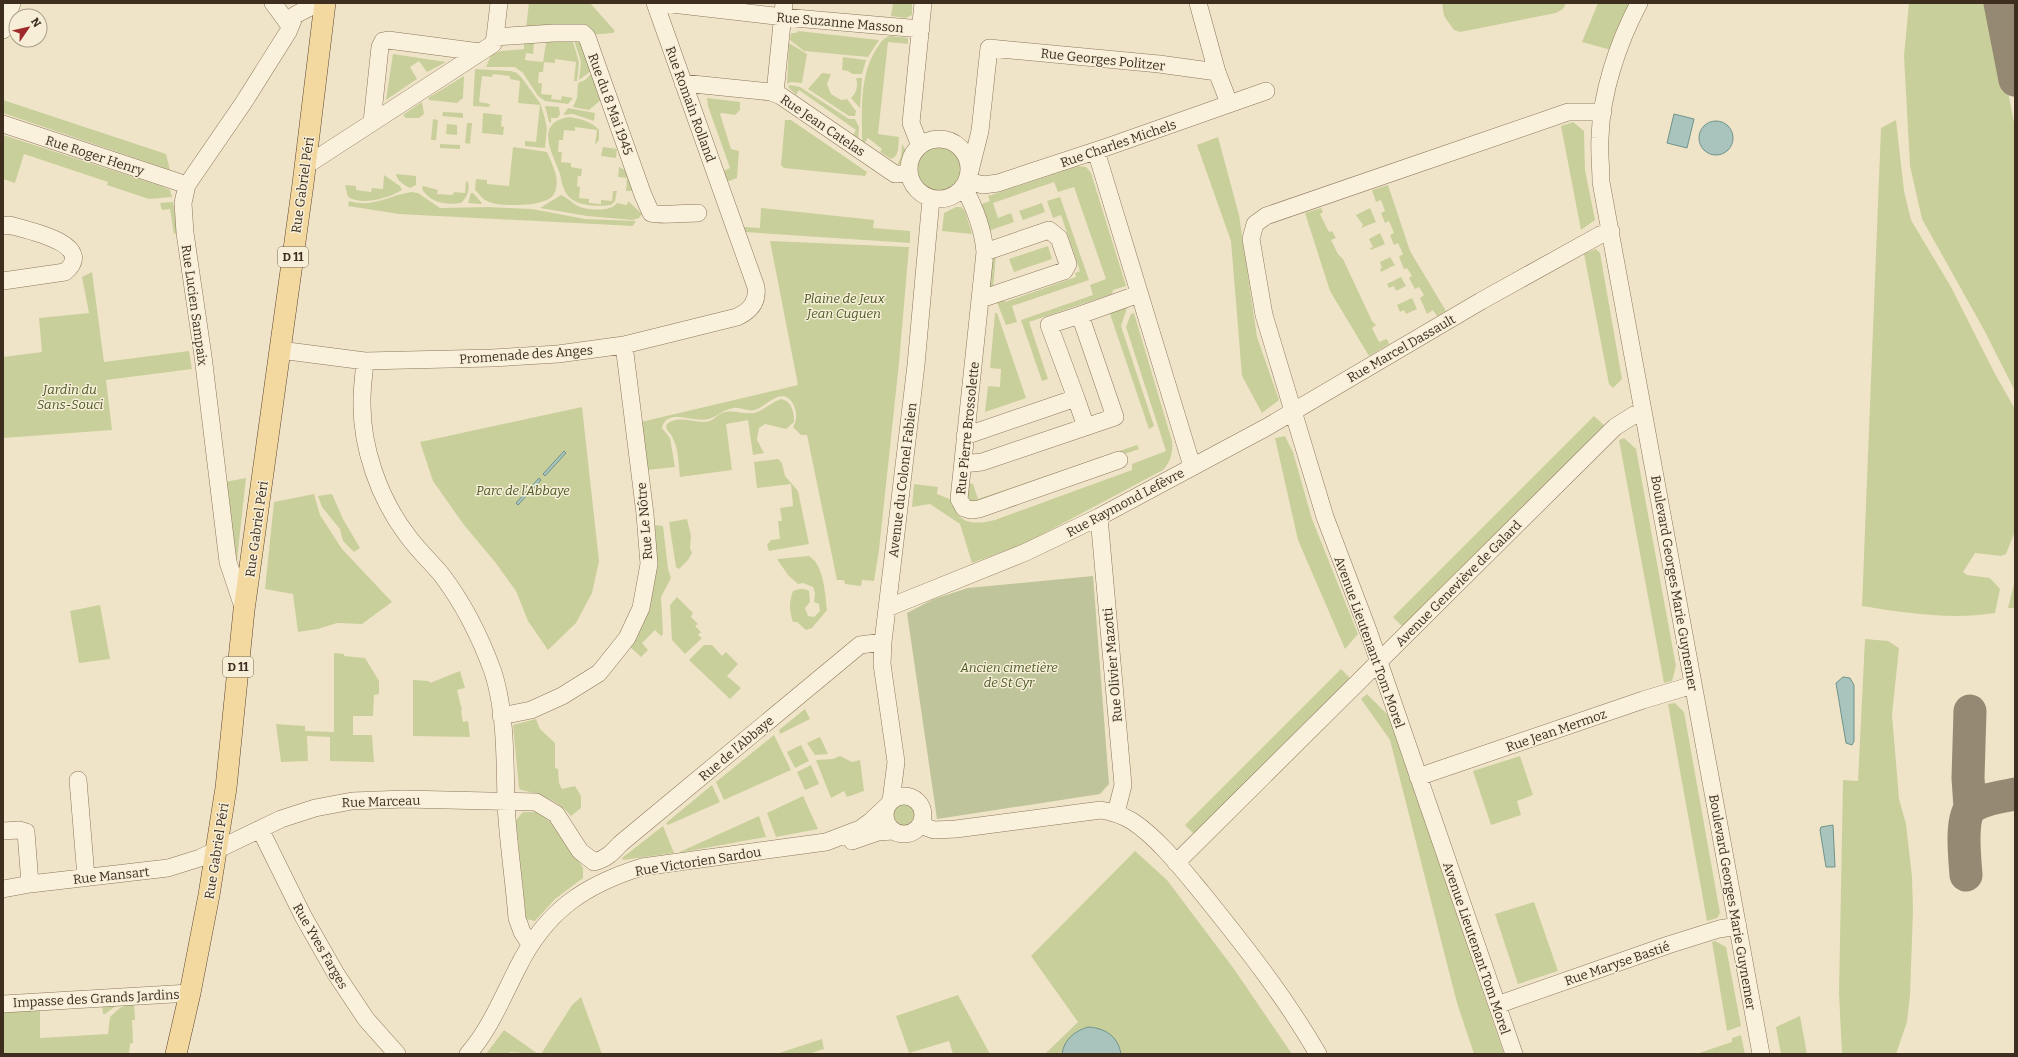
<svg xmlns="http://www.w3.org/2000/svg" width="2018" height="1057" font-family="Bitter,serif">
<rect width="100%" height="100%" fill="#f0e4c8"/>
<path fill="#c9cf9b" d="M529,3h61l25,28 -2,2 -24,2 -63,-7z
M893,3h19v12l-6,3 -15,-2z
M1442,3h124l-3,6 -7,4 -96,19 -6,-2 -10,-14z
M1598,3h40l-27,47 -29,-8z
M1909,3h82l24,125v263l-32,-63 -61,-109 -12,-53 -6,-110z
M2008,3h7v36z
M798,31l81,9 -11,17 -64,-6 -14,-11 1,-7h5z
M890,36l18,2v6l-20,-2 -10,92 21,3c-1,8 1,19 -8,22l-11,-7 2,-3 -14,-11 -5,7 -1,-3c0,-31 -3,-67 15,-94 4,-6 6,-10 13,-12z
M547,37l25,2 7,23 -2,19h-3l2,-19 -21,-3v4l-11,-1 -1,10h-4l-1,11h4l-1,11 11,1 -1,4 10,1 1,-4 11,2 -5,6 -23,-3 -7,-5 -15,-23 -8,-6h-29l5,-12 10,-4 23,-2v-8h10l-1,13 -7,-1 -1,7 18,2z
M574,40l8,4 9,27 -12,9 2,-18z
M789,43l18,11 -5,29 -11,-1 -4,2z
M393,54l53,8 -19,10 -8,-11 -9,6 7,12 -31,21z
M843,57l23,3 -4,14h-10l-4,-3 -6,-1z
M475,69l36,2 6,2 5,5 18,25 4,12 3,13 -2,20 -20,-2v-5l11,1 4,-37 -22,-2 2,-22 -10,-2v-3l-17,-2 -1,3 -10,-1 -3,26 11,2 -1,3 -16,-1z
M592,73l10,26 -13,11 -16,-3 4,-9 1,-15 7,-3z
M822,73l9,1 -4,10 4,10 10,6 6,-1 9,12 -1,5h-6l-41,-27z
M464,76l-1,22 -6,5 -28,-3 -1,-2z
M856,78h6l-2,30 -9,-10c6,-5 7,-13 5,-20z
M790,85l10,2 49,32h6l4,8 -1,14 -6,-4 4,-7 -57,-40 -3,5 -8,-8z
M707,98l33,4v8l-5,5 -13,-2 -2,1 11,35 8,2 -2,27 -11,4 -3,-11 7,-3 -22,-62z
M3,100l163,54 4,16 -167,-57z
M422,102l2,12 -5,4h-13l-3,-3z
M545,106l14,1 1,8 -3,3h-6v5l-2,-1z
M568,108l27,5 -1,8 -21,-7 -10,1z
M443,112l20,1v5l-21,-2z
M483,113l19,2 -1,11 3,1 -1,8 -21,-2z
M569,117c11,2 23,4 30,13v10l-4,5 2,-15 -22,-3v4l-11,-1 -1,10h-4l-1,12h4l-1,10 10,1v4l11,2 -1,7h-3l-1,10 3,1 -1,11 10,1v4l12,1v-4l11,1 1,-10h4l-2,10 -4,4c-12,2 -33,1 -42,-8 -6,-7 -7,-14 -9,-23 -7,-20 -27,-51 9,-57z
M433,119l5,1 -2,20h-5z
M785,120h6l76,52 -2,4 -81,-8 -3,-3z
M1896,120l8,71 7,29 40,67 44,87 20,35v122l-9,23 -5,2 -26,-3 -12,19 4,3 23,3 10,11 -5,24c-43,7 -91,0 -133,-7l19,-478z
M1573,122l11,9 1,39 10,50 -14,10 -20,-104z
M467,123h5l-2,21 -5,-1z
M447,124l10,1v10l-11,-1z
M3,135l158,51 9,4 2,7 -23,2 -42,-14 1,-3 -84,-28 -9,29 -12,-4z
M1218,137l21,78 18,122 22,63 -17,13 -20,-37 -11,-135 -34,-96z
M440,144l20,1v4l-20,-1z
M902,144c6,8 6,19 -5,21l4,-8z
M915 169a24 24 0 1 1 48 0a24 24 0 1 1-48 0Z
M513,147l34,5c6,14 14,28 7,42 -6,13 -53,13 -65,8 -6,-2 -10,-8 -14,-12l1,-11 11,1v4l22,2z
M603,147l14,2 -1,9 -15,-2z
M1078,166l8,1 5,6 35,113 -13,4 -1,4 -83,28 19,57 -6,2 -21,-61 72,-25 -3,-10 16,-6 -32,-92 -16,5 -4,-10 -61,21 5,15 13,-5 3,9 -26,9 -9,-26 11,-4 -2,-5z
M619,167l6,3 9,19 -3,2h-5l1,-13 -9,-1z
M396,174l20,2v9l-6,3c-6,-3 -13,-7 -14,-14z
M384,175l16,11 2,4c-13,8 -40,16 -54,7l-3,-12 11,1v4l15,2 1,-4 11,1z
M466,181l2,1c2,9 -1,15 -7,21 -15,2 -31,0 -39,-14l1,-3 15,4 -1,4 16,1 1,-3 11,1z
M1388,185l22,66 36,60 -9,5 -4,-6 -6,4 -7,-16 4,-3 -5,-8 -4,2 -6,-11 3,-2 -5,-8 -3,1 -5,-12 4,-3 -5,-11 -4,2 -4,-10 4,-2 -5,-12 -4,2 -4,-10 4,-2 -4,-11 -5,2 -4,-12z
M411,192l7,1 22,15 49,-1 43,2 53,10 51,2 -3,5 -234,-12 -51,-8 1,-5c25,7 38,-5 62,-9z
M471,193h2l9,10 -1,1 -13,-1z
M561,195c7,3 12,9 19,12 9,3 31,5 37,-4l10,2 1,-4 14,13 -3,4 -6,2 -46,-4 -47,-8z
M1060,197l29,83 -77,26 5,16 -11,3 -10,-25 7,-2 2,4 71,-25 -1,-4 5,-2 -19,-56 -8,3 -6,-17z
M173,202l5,31 -4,1 -4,-25 -8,1 -2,-7z
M1042,203l3,9 -22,8 -4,-9z
M956,207h5l4,4 7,23 -30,-3 2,-18z
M761,208l113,12 -1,8 37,3v12l-165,-11 -1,-5 16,1z
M1321,208l2,4 -3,2 9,18 3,-1 4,7 -5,2 7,14 5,5 29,62 4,4 -4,3 7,14 8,-3 2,5 -20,12 -39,-65 -25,-78z
M1370,208l6,14 -15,6 2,-3 -7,-10z
M1380,233l5,11 -14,6 -1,-2 3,-1 -4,-8z
M770,241l139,6 -10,116 -20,187 -5,31 -12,-1 -1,6 -16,-2 -1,-4h-7l-30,-145h-6l-8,-8c4,-7 4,-14 1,-21 -10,-22 -27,0 -39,4 -7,2 -14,-3 -21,-2 -10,1 -16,8 -25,11 -14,4 -43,-12 -47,9l8,10 5,29 -28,3 -6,-48 157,-37z
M1048,246l4,13 -38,13 -5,-13z
M1596,249l4,4 22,126 -9,9 -4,-4 -25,-130z
M996,256l-3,32h-3v-30z
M1390,257l5,8 -14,7 -1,-3 2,-1 -2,-6z
M92,272l12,90 85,-11 3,18 -86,11 6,50 -109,8v-81l39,-5 -3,-34 50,-5 -7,-36z
M1401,277l5,9 -10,5 -2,-5 -5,2 -2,-4z
M1412,298l5,11 -11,5 -2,-4 -4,2 -3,-7z
M1128,305l-7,21 33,100 -5,3 -40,-118z
M995,313h2l29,85 -41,14 3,-26 12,1 1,-18 -11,-1z
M1134,313l38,128c1,12 -1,20 -9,29l-137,73 -54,20 -12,-39 -30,-20 -18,3 2,-23 24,3 -1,7 15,6c6,25 21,25 43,20l137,-50v-6l34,-13 -40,-124 5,-13z
M781,399c11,2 13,13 13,23l-8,7 -21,-5 -6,4 -2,12 7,13 -11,2 -5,-35 -22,4 6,46 -52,7c-2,-16 -1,-35 -13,-47l-1,-5c11,-10 25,-3 38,-3 8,0 11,-5 16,-8 12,-6 22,1 34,-1 9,-2 18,-11 27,-14z
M582,407l17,154 -7,32 -16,30 -28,27 -20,-29 -12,-30 -21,-29 -31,-37 -31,-44 -13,-39z
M1594,416l11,10 -201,202 -11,-11z
M1285,436l8,16 19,67 46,115 -13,15 -47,-109 -23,-102z
M1624,438l12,11 40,217 -4,15 -8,2 -45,-243z
M1137,445l2,4 -164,56 -7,-4 -2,-18 7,1 5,15z
M778,459l4,4 3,13 13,15 11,53 -40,7 -2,-6 4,-5 9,-1 -2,-18h4l-2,-13 13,-2 -2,-22 -34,4 -3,-26z
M246,478l-9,82h-2l-10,-78z
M314,494l6,21 22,34 50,53 -30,22 -25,-1 -19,6 -20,3 -5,-38 -28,-5 9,-87z
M332,494l11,25 17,29 -6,4 -11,-11 -3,-12 -18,-22 -4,-11z
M687,519l4,17 -1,12 2,5 -4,7 -9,9 -3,-2 -7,-45z
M655,525l8,1 5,43 3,9 -10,19 2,37 -2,2 -6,-6 -13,13 6,7 -7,7 -12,-11 27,-79z
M809,556c15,9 16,37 18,54l-15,18 -6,2 -9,-8h-4c-4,-11 -4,-21 0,-31 6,-2 10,-3 16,0l1,11 -5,6 3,8 6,1 6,-6 -1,-7 -5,-2 1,-9 -2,-6 -10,-4 -5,1 -10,-9 -11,-16z
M2015,580v28h-7z
M677,597l16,16 -2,4 7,7 -3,2 6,6 -3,3 4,3 -17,16 -13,-14 -2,-35z
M100,605l10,54 -31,4 -9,-52z
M1865,639l23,2 11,7 -7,67 7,84 7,25 6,53 1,33 -3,85 -3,27 -11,32h-54l-3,-61 4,-213 15,1z
M704,645h8l10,11 4,-4 12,12 -11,12 14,12 -11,11 -41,-39z
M334,653l10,1v2l21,2 14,23v13l-5,1 -1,21h-20v19h19l2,27 -44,-1v-24l-23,-1 1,25 -27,1 -5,-38 29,2v5l29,1z
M1341,669l11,11 -156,156 -11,-11z
M460,671l5,17 -8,2 5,20 -1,1 2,11 5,-1 2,16 -57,-1v-56l16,1 1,2z
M1367,694l23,23 114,337h-30l-17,-51 -67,-263 -29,-41z
M1675,703l9,9 36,201 -3,5 -10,3 -39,-217z
M805,709l5,10 -30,15 -1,-4z
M536,719l4,10 15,14v25l3,1 1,14 3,6 13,-3 6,10v12l-10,8c-13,-16 -31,-22 -50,-26l-2,-2 -6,-63z
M774,735l17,35 -67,30 -8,-18z
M820,737l8,17 -13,1 -8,-12z
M801,745l8,16 -14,7 -8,-16z
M840,756l12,6 8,-2 4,31 -17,6 -3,-6 -13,7 -15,-38 17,-1z
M1520,756l13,39 -16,6 4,14 -30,10 -18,-54z
M811,765l8,19 -14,6 -8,-18z
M712,785l8,17 -52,23 -2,-2z
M803,796l15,33 -42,8 -9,-24z
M893 815a11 11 0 1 1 22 0a11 11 0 1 1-22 0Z
M523,812h13l23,16 24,40v10l-28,21 -20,22 -9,-2 -10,-99z
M759,816l7,21 -88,16 6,-3z
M663,826l11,27 -51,7 -1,-2z
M1135,851l32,29 67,89 58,85h-171l-1,-6 -75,6 33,-32 -47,-66z
M1534,902l24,69 -40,13 -23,-70z
M1715,941l11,6 15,79 -14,5 -15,-89z
M958,995l32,59h-37l-4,-13 -40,12 -13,-37z
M581,997l21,57h-61l31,-49z
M121,1002l-16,12h-2l-1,-9 -62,4v29l68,-4 2,-17 11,-10 13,-4 1,17h-3l1,23 -3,1 -1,10h-126v-48z
M1800,1016l7,38h-26l-5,-27z
M504,1030l34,24 -28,-2v2h-24z
M1741,1035l4,19h-49l36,-12v-4z
M822,1039l2,10 -15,5h-33z"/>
<path fill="#bfc49a" d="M1093,576l16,208 -9,10 -163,25 -30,-206 27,-14 34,-11z"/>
<path fill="#a9c4bc" stroke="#6f938a" d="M1674,114l20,5 -7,29 -20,-5z
M1699 138a17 17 0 1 1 34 0a17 17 0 1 1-34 0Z
M564,451l2,2 -21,23 -2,-2z
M539,478l2,2 -23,25 -2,-2z
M1843,677l7,1 4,7v56l-2,4 -6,-2 -10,-60z
M1833,825l2,42h-9l-6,-37 1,-3z
M1088,1027c17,1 30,9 33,27h-59c2,-15 13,-23 26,-27z"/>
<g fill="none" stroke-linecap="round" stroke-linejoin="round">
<path stroke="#968974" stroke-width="33" d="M2000,3l15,77
M1970,711l-2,67 2,30
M1966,875c-1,-14 -6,-58 5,-67 10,-9 31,-11 44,-14"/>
<g stroke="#8d765c" stroke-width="18">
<path id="minor" d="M273,3l17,23
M663,3l120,14 138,12
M1198,3l19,69 12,31
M1639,3c-21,40 -38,90 -39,135 -1,15 1,29 1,44l160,872
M3,30l9,-27
M495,37l59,-4h29l4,4 56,158 8,18c8,3 35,0 47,0
M683,83l88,9 10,4 108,74 6,4 14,-1
M775,93l9,-90
M372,122l8,-75 3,-6 5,-1 92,12
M3,124l184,61
M909 169a30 30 0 1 1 60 0a30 30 0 1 1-60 0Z
M920,146l-9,-23 12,-120
M1096,151l96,315
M305,163l8,-2 180,-117 2,-7 4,-34
M970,171l10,-40 9,-83 170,16 58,8
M968,181l15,4 15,-2 109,-36 159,-56
M964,188c11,20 19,41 21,64l-26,247 5,9 7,2 8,-1 140,-49
M3,226l6,-1c17,5 89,19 56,47l-62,9
M981,299l83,-28 4,-7 -9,-26 -10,-8 -64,22
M1080,315l59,-21
M280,350l85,11 127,-3 66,-4 66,-9 113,-28c13,-6 21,-15 19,-30l-101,-284
M365,361c-1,13 -3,26 -3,39 -1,47 17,98 45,135 10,14 23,26 34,39 23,30 39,62 52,98 13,40 12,90 13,132 2,38 8,76 11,114l5,14 8,12
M1076,398l10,29
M963,464l19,-2 133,-45 -35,-102 -31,10 27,73 -111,38
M1099,517l24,268 -7,28
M887,608l139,-56 73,-35 168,-90 214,-126 119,-66 11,-4
M244,610l-16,-48 -25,-206 -18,-123 -2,-30 4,-18 57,-83 44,-70 7,-17 23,-12
M501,716l30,-6 31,-14 37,-23 28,-35 14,-30 8,-44 -4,-50 -21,-169
M1418,777l225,-77 50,-15
M78,780l8,97
M885 815a19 19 0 1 1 38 0a19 19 0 1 1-38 0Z
M891,801l5,-39 -14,-98 1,-22 33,-277 15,-166
M920,825l14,5 22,-1 145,-19c11,2 21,5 31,11 26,17 51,49 70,72 42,52 83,104 116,161
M260,829l43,87 33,58 30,45 31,35
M3,831l16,-1 7,2 4,52
M852,841l26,-9 15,-1
M594,862c12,-3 18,-9 26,-18l240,-199 23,-3
M1176,863l439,-436 19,-12 10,1
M3,889l27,-5 138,-16 32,-10 81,-39 34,-11 37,-7 53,-2 131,3 20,12 24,37 14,11
M3,1004l187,-11
M1497,1005l171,-60 51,-16 19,-3
M468,1054c22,-25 35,-58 50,-87 28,-56 66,-82 124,-100l184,-25 34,-13 11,-8 17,-16
M1514,1054l-145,-421 -44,-116 -61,-202 -13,-76 4,-15 11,-8 302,-104h35"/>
</g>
<g stroke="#5b4430" stroke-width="22">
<path id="major" d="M176,1054l14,-61 19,-98 17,-107 18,-178 59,-426 22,-181"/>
</g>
<use href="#minor" stroke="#faf1dc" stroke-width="17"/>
<use href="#major" stroke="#f3d9a0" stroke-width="21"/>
</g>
<g text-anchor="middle" stroke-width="3" stroke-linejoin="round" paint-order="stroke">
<g fill="#f7eed8" stroke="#756857" stroke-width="1">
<rect x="278" y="247" width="30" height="20" rx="3"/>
<rect x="223" y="657" width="30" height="20" rx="3"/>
</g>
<g font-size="12" font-weight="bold" fill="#3d2e20">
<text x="293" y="261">D 11</text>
<text x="238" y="671">D 11</text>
</g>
<g font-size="13" fill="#3d2e20" stroke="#f7eed8">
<text transform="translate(840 22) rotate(5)" y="5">Rue Suzanne Masson</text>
<text transform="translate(1103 59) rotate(6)" y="5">Rue Georges Politzer</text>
<text transform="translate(611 104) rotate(70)" y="5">Rue du 8 Mai 1945</text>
<text transform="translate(691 104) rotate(70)" y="5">Rue Romain Rolland</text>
<text transform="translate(823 125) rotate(34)" y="5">Rue Jean Catelas</text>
<text transform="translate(1118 143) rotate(-19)" y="5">Rue Charles Michels</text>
<text transform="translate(95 155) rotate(18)" y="5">Rue Roger Henry</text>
<text transform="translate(302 185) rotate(-82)" y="5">Rue Gabriel Péri</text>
<text transform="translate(195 305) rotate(82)" y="5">Rue Lucien Sampaix</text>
<text transform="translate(1401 348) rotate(-30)" y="5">Rue Marcel Dassault</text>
<text transform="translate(526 354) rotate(-4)" y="5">Promenade des Anges</text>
<text transform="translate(967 428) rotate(-84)" y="5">Rue Pierre Brossolette</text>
<text transform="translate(902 480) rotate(-83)" y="5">Avenue du Colonel Fabien</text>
<text transform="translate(1125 502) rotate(-28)" y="5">Rue Raymond Lefèvre</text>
<text transform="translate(644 521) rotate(-95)" y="5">Rue Le Nôtre</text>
<text transform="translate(256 529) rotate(-82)" y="5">Rue Gabriel Péri</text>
<text transform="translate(1458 583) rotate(-45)" y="5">Avenue Geneviève de Galard</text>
<text transform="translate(1675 583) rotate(80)" y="5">Boulevard Georges Marie Guynemer</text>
<text transform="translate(1370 642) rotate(70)" y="5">Avenue Lieutenant Tom Morel</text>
<text transform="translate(1112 665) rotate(-95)" y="5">Rue Olivier Mazotti</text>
<text transform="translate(1556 730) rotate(-19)" y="5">Rue Jean Mermoz</text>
<text transform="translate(736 748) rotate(-40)" y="5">Rue de l’Abbaye</text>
<text transform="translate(381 801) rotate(-2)" y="5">Rue Marceau</text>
<text transform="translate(216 851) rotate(-81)" y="5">Rue Gabriel Péri</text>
<text transform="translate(698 861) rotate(-9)" y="5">Rue Victorien Sardou</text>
<text transform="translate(111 875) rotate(-6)" y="5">Rue Mansart</text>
<text transform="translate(1733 902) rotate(80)" y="5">Boulevard Georges Marie Guynemer</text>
<text transform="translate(321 946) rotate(60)" y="5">Rue Yves Farges</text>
<text transform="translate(1477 948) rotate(71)" y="5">Avenue Lieutenant Tom Morel</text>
<text transform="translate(1617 963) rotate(-19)" y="5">Rue Maryse Bastié</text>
<text transform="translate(96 998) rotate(-3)" y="5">Impasse des Grands Jardins</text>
</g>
<g font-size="13" font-style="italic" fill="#4d5a26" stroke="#f7eed8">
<text x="844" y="303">Plaine de Jeux<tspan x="844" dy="15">Jean Cuguen</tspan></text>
<text x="70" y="394">Jardin du<tspan x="70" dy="15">Sans-Souci</tspan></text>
<text x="523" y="495">Parc de l'Abbaye</text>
<text x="1009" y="672">Ancien cimetière<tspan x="1009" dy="15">de St Cyr</tspan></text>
</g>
</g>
<rect width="2018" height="1057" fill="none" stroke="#3d2e20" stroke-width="8"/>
<g transform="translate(28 28) rotate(56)"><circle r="19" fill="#f7eed8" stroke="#ada18e"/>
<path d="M0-3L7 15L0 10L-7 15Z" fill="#9e2a2b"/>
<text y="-6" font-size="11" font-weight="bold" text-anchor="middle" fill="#3d2e20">N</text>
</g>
</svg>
